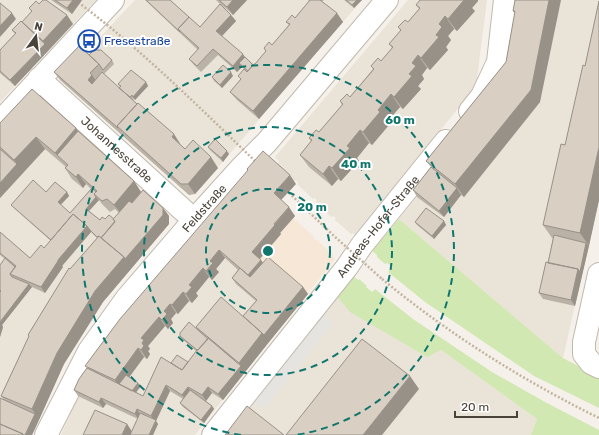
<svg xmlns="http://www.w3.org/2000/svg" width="599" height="435" font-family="Rubik,sans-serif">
<rect width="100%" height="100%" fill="#f5f1ea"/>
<path fill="#e9e3d8" d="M0,0h96l-96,102z
M135,0h227l-167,194 -6,1 -129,-115z
M408,0h79l-11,86 -121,150 -2,-3 -2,1 -16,-14 1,-2 -3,-2 -2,1 -15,-15 1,-2 -2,-2 -2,1 -16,-15 1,-1 -2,-3 -2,1 -17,-16 2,-4 -4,-4z
M525,0h74v199l-36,159 -164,-139 116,-144z
M41,102l128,114v8l-67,78 -38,62 -64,71v-288z
M202,238l88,77 -95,120h-134l22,-50z
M336,295l105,55 96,69 -6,16h-308z"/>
<path fill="#f6e7d6" d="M254,178l41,41 -1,1 2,2 1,-1 17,16 -1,1 3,2h1l16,15v1l2,3 -45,56 -88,-77z"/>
<path fill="#d2e8b3" d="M399,219l164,139 36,19v31l-65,-32 -109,-74 -37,-30 4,-5 -5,-4 -2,1 -8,-7v-2l-5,-4z
M352,275l6,5 1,-1 8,7 -1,1 6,5 3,-3 38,30 79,53 53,30 54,28v5h-68l6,-16 -96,-69 -14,7 -77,-45 -14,-17z"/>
<path fill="#e6e4e1" d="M321,313l12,10 -69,86 -13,-9z"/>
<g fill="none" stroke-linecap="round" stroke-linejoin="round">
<g stroke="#c0b9ac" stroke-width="24">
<g id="minor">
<path id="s1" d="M39,79l155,141"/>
<path d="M470,111l12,-15 16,-34 7,-62"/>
<path d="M0,122l113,-122"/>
<path d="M599,274l-15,68v12l7,9 8,4"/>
<path id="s2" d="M46,435l43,-84 38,-53 67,-78 46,-51 27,-27 120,-142"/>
<path id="s3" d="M213,435l134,-168 15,-22 84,-104"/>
</g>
</g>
<path stroke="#c2b49e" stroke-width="2.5" stroke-dasharray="2 2" stroke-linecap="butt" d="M382,279c67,55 140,101 217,139"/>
<use href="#minor" stroke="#fff" stroke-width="22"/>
<path stroke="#c2b49e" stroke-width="2.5" stroke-dasharray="2 2" stroke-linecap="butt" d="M75,0c65,48 123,106 181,162
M286,190l48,46 48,43"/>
</g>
<path fill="#bbb2a7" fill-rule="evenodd" d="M51,0h31l-10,14z
M145,0h25l19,17 11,10 20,-23 -4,-4h31l-14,15 -12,-11 15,17 -14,15 32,29 1,-1 11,-12 -2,-4 8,-3 17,-20 -3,-3 9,-4 14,-17 -1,-1h16l-2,2 21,20 -84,97 -22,-19 -7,-8 11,-13 -3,-3 10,-4 -6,-5 -5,5 -19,-17 -17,17 -7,-7 -5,-6 9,-9z
M344,0h18l-8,8z
M515,0l25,102 -76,95 -3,-2 -17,22 -27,-20 -4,-7 18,-23 -5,-6 80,-99 9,-48 -2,-3z
M478,1l-6,7 3,3 -18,20 -3,-2 -6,7 3,4 -5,7 2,3 -18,20 -3,-2 -5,7 2,4 -6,7 3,3 -18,20 -3,-2 -13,15 2,3 -17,20 -3,-2 -12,15 2,3 -18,20 -3,-2 -6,7 -23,-19 -9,-12 11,-14 -2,-3 10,-6 23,-27 -2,-4 10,-4 23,-28 -2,-3 10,-5 11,-13 -3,-4 12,-13 -3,-4 10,-5 11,-13 -3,-4z
M599,1v199l-24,106 -32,-7 -4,-6 9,-30 5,-25h-1l-9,-13 22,-80 20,-79z
M39,4l34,20 -58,62 -15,-13v-23l15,-16 -3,-4 11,-6 9,-12 -3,-4z
M89,55l23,5 2,4 -10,10 15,14 1,-1 -2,-3 28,-2 2,4 -13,14 -1,-2 -1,2 52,49 33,19 -23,26 -6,1 -129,-115 -6,-8z
M233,76l-11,12 -8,-7 -2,-4z
M0,123l78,8 56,50 7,11 22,16 6,8v8l-66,78 -39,62 -32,71 -31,-39 28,-60 -1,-1 42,-66 27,-31 -6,-6 -29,34 1,1 -18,26 -13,-6 -30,38 1,2 -3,10v-72l5,-6 -5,-4v-23l30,26 14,-10 7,-7 -37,-33 -3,-3 35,-13h21l2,4 -8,9 9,8 21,-24 -5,-5 -3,4 -11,-9 -7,-11 1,-1 -21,-18 -45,49zM99,200l3,4 8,8 5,-3 4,4 -5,6 -14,1 -11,-9z
M208,147l21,7 -6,8 -13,-12z
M296,184l-15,16 14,16 -15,17 1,1 -21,25 3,4 40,24 5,7 -39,48 -46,58 -11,-7 -6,8 -4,-3 10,8 2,3 -10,14 -21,-16 -3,-4 3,-4 -13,-8 -14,30 2,3 -5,11 -70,-1 44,-10 5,8 6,-13 -32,-15 -3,4 -25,-12 -4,-6 13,-22 -2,-2zM225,258l13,12 -6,8 4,6 20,17 -13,15 -47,11 3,5 -19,4 2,3 14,12 -8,11 -17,1 -28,33 -7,-4 5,-6 -12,-9 15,-20 3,2 3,-5 -2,-3 2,-2 -2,-3 17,-20 3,3 5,-6 -2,-4 5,-6 2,1 11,-13 3,2 6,-7 -2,-3 13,-16 3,3 7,-8 -3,-3z
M444,221l2,4 -12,14 -17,-14 -2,-3z"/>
<path fill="#989188" d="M73,0h9l-10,14 -5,-6z
M233,0h14l-14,15 -6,-8z
M357,0h5l-8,8 -2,-3z
M464,0h14v1l-6,7 3,3 -18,20 -9,-12z
M549,0h12l-21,102 -76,95 -9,-13z
M12,13l4,6 -16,18v-11z
M337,13l6,9 -84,97 -6,-8z
M67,15l6,9 -24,26 -6,-9z
M231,15l5,6 -15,16 -5,-6z
M445,16l9,13 -6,7 3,4 -5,7 2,3 -18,20 -9,-12 18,-34z
M45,44l4,6 -34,36 -5,-6z
M243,54l4,7 -8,2 3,4 -5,5 -4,-6z
M418,55l9,13 -5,7 2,4 -6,7 3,3 -18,20 -9,-12 18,-34z
M231,72l2,4 -11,12 -2,-3z
M92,75l6,9 -4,5 -6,-9z
M146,82l2,4 -13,14 -2,-3z
M391,94l9,13 -13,15 2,3 -17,20 -9,-13 15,-22z
M76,128l9,13 -28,14 -2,-2z
M360,130l9,13 -12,15 2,3 -18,20 -9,-13 15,-22z
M174,134l7,11 -9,-8z
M36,137l9,12 -45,49v-15l17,-19 -3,-4z
M599,147v53l-10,46 -9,-13z
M227,151l2,3 -6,8 -2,-4z
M211,157l7,11 -23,26 -7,-10z
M329,166l9,13 -6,7 -9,-12z
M78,174l8,10 -3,4 -7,-11z
M290,175l6,9 -16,17 -6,-8z
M134,181l7,11 -19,23 -8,-10z
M457,188l4,7 -17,22 -5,-6z
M67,192l2,4 -9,9 -2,-3z
M96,197l3,3 -11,12 -2,-3z
M289,207l6,9 -15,17 1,1 -23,27 -6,-9z
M163,208l6,8v8l-66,78 -39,62 -25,56 -7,-11 25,-56 38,-62z
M444,221l2,4 -12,14 -2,-3z
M87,226l4,6 -29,34 1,1 -18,26 -4,-6 17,-27z
M586,243l3,3 -14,60 -4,-6 7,-31z
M219,250l6,8 -9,11 3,3 -7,8 -6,-9 4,-10z
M261,260l6,9 -13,15 -6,-9z
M203,268l6,9 -13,16 2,3 -6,7 -6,-9 3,-9z
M29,284l3,3 -30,38 1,2 -3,10v-15z
M303,287l5,7 -39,48 -24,30 -6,-9 23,-30z
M183,292l6,9 -11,13 -6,-9z
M170,304l6,9 -5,6 2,4 -5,6 -6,-9 2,-9z
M159,317l6,9 -17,20 2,3 -2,2 2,3 -3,5 -6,-9 1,-7 -1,-5z
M138,348l6,9 -22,30 -4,-1 -3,-6z
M241,366l4,6 -22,28 -5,-6z
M410,376l9,13 -37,46h-19z
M138,383l3,3 -7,9 -3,-3z
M166,385l4,6 -14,30 2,3 -5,11h-4l6,-13 -4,-6z
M188,387l4,6 -5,8 -5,-6z
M208,387l4,6 -6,8 -4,-6z
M101,398l5,6 -3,4 -4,-6z
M212,406l2,3 -10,14 -3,-3z
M137,409l4,7 -2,4 -4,-6z
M35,414l4,6 -7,15h-7z
M127,424l6,9 -1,2h-10z"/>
<path fill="#d9cfc2" stroke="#989188" d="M43,0h3l21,15 -24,26 -21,-19 10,-11 -3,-3 7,-7 3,3z
M55,0h18l-6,8z
M146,0h24l19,17 -11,12 2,3z
M219,0h14l-6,7z
M310,0h10l17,13 -84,98 -23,-19 11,-13 -3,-3 6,-7 3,3 7,-8h1l11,-13 -2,-3 5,-6 3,3 18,-21 -4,-2 6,-7 3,3z
M346,0h11l-5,5z
M420,0h44l-16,19 -3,-3 -6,8 3,3 -6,8 3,2 -18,21 -3,-3 -6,8 4,3 -7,8 3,2 -18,21 -3,-3 -13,16 2,2 -17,20 -3,-2 -13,16 3,2 -18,20 -3,-2 -6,8 -23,-19 12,-15 -3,-2 7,-8 3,2 24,-28 -3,-3 7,-7 3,3 24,-28 -3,-3 7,-8 3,3 12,-14 -4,-3 12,-14 -3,-3 7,-7 3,2 12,-14 -4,-3z
M515,0h34l-18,90 -76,94 -29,-23 80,-99 9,-51h-2z
M599,1v146l-19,86 -37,-8 18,-81 4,1 18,-80 2,1z
M0,3l12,10 -12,13z
M220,4l11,11 -15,16 27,23 -10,12 -20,-17 -16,17 -8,-7 10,-11 -21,-19 11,-12 11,10z
M21,21l24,23 -35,36 -10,-9v-21l16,-17 -4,-3z
M79,46l20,18 -9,9 2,2 -4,5 4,4 10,-12 35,32 -20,22 1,2 -64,-56z
M94,50h7l11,10 -9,10 -4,-6 -10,-9z
M245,57l8,8 -5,6 -9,-8z
M223,65l8,7 -11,13 -8,-8z
M131,70l15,12 -13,15 -1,-2 -2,2 -11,-9 2,-2 -3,-2z
M32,89l44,39 -21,25 -19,-16 -22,23 -14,-13v-24z
M138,103l36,31 -2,3 13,12 8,-9 18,17 -23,27h-7l-64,-58z
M78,131l56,50 -20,24 -7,-6 -5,2 -8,-7 3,-3 -19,-17 -2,3 -11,-9 3,-3 -11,-10z
M215,139l12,12 -6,7 -13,-11z
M0,149l17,15 -17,19z
M263,151l27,24 -16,18 15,14 -15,17 1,1 -23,27 9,8 -13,15 -29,-25 -9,11 3,2 -7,8 -3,-3 -14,17 3,2 -6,7 -3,-2 -11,13 -2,-1 -6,7 3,3 -5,6 -3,-3 -18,21 3,2 -2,3 2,3 -3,4 -3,-2 -23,32 -30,-14 35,-47 128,-149 -1,-1z
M431,167l26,21 -18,23 -26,-21z
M33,180l13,12 9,-10 12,10 -9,10 12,11 22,-25 4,4 -2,2 2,3 -10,12 14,11 2,-3 3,2 4,-4 5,4h-1l2,3 -14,16 -2,-2 -2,1 -7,-7 -3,-4 -14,-12 -22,26 -40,-35z
M143,190l20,18v7l-38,44 -1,-2 -23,-19 14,-17 -2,-2 2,-2 14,-16 3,2z
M426,208l18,13 -12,15 -17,-14z
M73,214l14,12 -29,34v1l-17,26 -31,-13 6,-8 -16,-13v-21l30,26 11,-13 3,3z
M554,235l32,8 -6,29 -2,-3 -30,-6z
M99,236l25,21 -29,34 -38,62 -25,56 -31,-13 28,-60 -1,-1 41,-67 1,1z
M268,257l35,30 -39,48 -2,-2 -19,-17 14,-16 -25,-22 8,-10 10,9z
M5,258l10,9 -5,7 2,3 17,7 -29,38v-30l1,-1 -1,-1v-25z
M546,262l32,7 -7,31 -32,-7z
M221,297l41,36 -23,30 -43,-36z
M189,322l19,17 -10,11h-1l-17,-14v-3z
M208,338l33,28 -23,28 -10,-7 -6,8 -14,-8 -6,8 -16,-10 -15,31 -14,-7 -2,5 -34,-16 -2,4 -25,-12 5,-11 8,-11 56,28 18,-39 21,13 15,-20h1z
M362,339l48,37 -47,59h-77z
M177,355l11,7 -6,8 -11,-7z
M126,375l12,8 -6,8 -13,-7z
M190,390l22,16 -11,14 -21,-17z
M0,398l35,16 -10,21h-2v-1l-23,-10z
M247,406l37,29h-59z
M95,410l32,14 -5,11h-39z
M140,413l16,7 -7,15h-19z
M0,424l23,10 -1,1h-22z"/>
<g fill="none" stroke="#0f766e" stroke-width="2" stroke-dasharray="7 5">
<circle cx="268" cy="251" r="62"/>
<circle cx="268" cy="251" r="124"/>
<path d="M241 435A186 186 0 1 1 295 435"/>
</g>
<defs>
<g id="bus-ring" transform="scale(1.15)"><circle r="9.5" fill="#fff" stroke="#1a4fb4" stroke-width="1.5"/><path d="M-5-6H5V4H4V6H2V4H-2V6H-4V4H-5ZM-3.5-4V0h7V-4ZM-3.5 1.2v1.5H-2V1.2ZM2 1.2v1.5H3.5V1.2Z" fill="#1a4fb4"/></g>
</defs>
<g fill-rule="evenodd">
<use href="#bus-ring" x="89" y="41"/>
</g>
<g text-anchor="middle" stroke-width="4" stroke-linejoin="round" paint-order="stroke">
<g font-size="12" fill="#164399" stroke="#fff" text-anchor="start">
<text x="104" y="45">Fresestraße</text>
</g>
<g font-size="12" fill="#494238" stroke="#fff">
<text dy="4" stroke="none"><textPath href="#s1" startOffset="105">Johannesstraße</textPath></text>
<text dy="4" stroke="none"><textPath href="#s2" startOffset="278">Feldstraße</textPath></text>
<text dy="4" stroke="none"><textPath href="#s3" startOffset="266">Andreas-Hofer-Straße</textPath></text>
</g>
</g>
<circle cx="268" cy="251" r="6" fill="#0f766e" stroke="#fff" stroke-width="2"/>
<g font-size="12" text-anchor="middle" font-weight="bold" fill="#0f766e" stroke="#fff" stroke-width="4" stroke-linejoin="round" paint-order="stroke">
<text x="400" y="124">60 m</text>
<text x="356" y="168">40 m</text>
<text x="312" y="211">20 m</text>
</g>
<g transform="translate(36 36) rotate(15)" stroke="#ffffff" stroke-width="3" paint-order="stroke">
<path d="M0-3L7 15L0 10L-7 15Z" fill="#494238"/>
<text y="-6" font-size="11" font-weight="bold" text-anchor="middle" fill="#494238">N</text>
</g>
<path d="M455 411v6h62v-6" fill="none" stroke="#494238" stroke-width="2"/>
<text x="461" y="411" font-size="12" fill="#494238" stroke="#ffffff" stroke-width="3" paint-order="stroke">20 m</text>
</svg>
